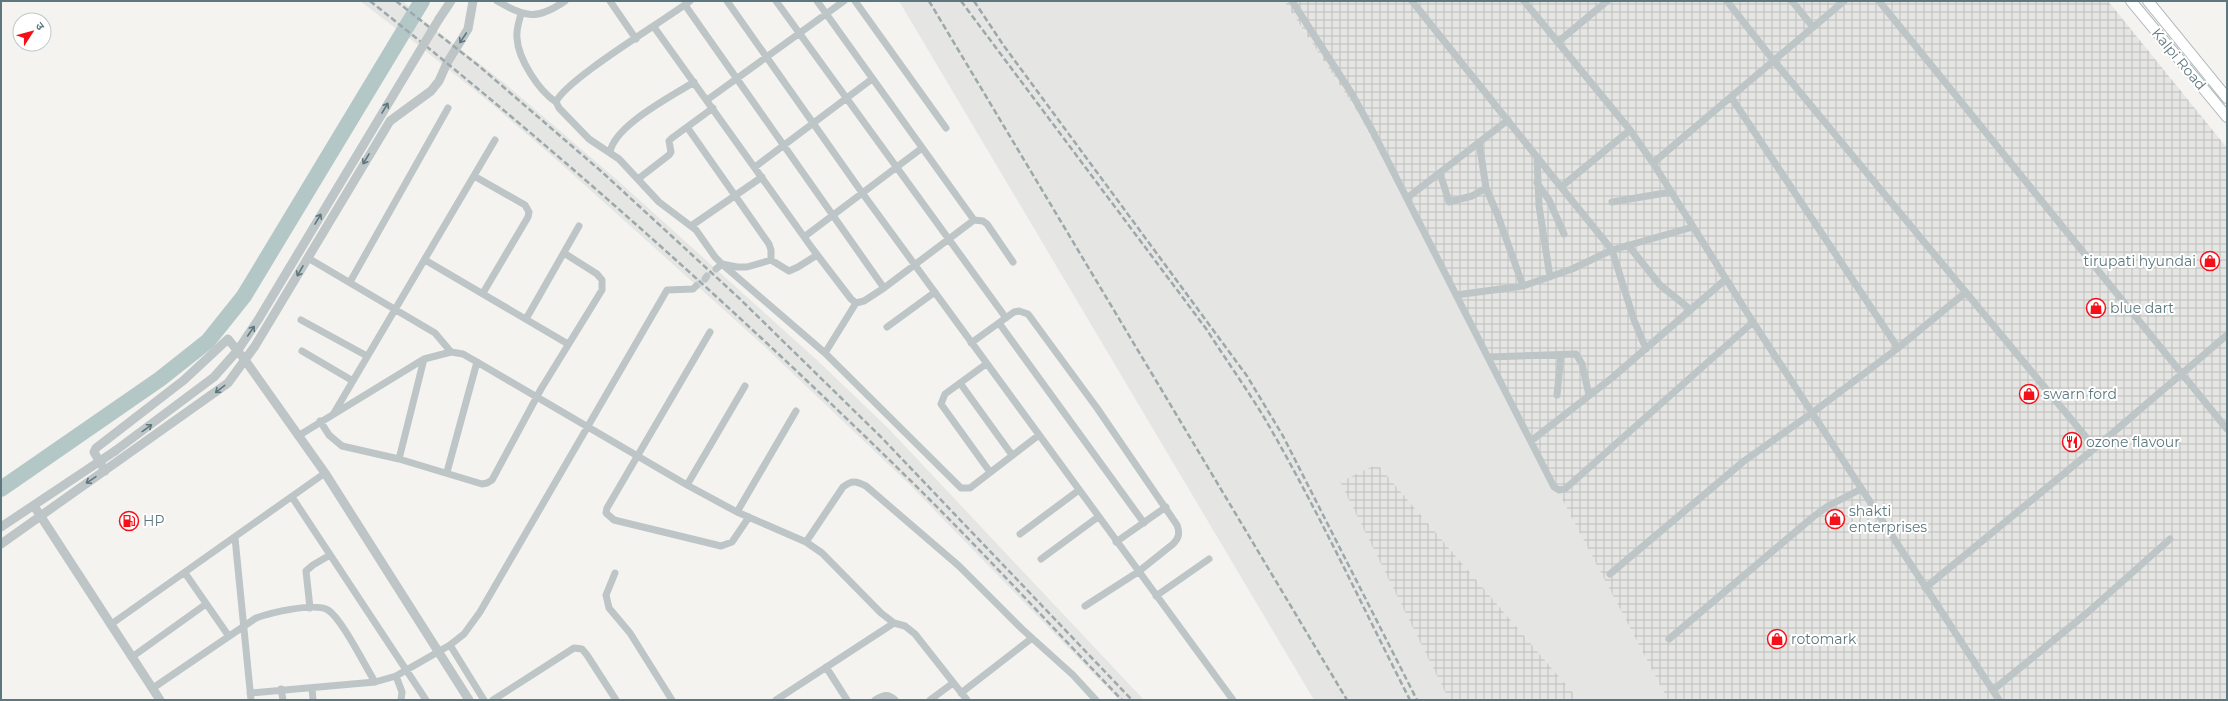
<svg xmlns="http://www.w3.org/2000/svg" width="2228" height="701" font-family="Montserrat,'Noto Sans Devanagari',sans-serif">
<defs>
<pattern id="industrial-grid" width="8" height="8" patternUnits="userSpaceOnUse"><rect width="8" height="8" fill="#e5e5e3"/><path d="M0 4h8M4 0v8" fill="none" stroke="#bdbebd"/></pattern>
</defs>
<rect width="100%" height="100%" fill="#f4f3ef"/>
<path fill="#e5e5e3" d="M360,1h42l8,6 -12,23z
M899,1h385l75,113 309,586h-89l-202,-236 -37,18 109,218h-135z
M420,18l83,64 113,97 202,182 70,67 256,272h-25l-210,-216 -145,-138 -205,-184 -66,-57 -85,-68z"/>
<path fill="url(#industrial-grid)" d="M1284,1h824l119,147v552h-559l-309,-586z
M1377,464l202,236h-130l-109,-218z"/>
<g fill="none" stroke-linecap="round" stroke-linejoin="round">
<path stroke="#b3c7c7" stroke-width="16" d="M1,489l159,-110 48,-38 36,-45 178,-295"/>
<path stroke="#ced4d3" stroke-width="7" stroke-dasharray="7 3.5" stroke-linecap="butt" d="M696,286l9,-7"/>
<g stroke="#aeb8ba" stroke-width="12">
<path id="secondary" d="M2131,1l96,116
M2148,1l79,97"/>
</g>
<path stroke="#bec5c7" stroke-width="7" d="M497,1c29,16 39,20 68,0
M610,1l26,38
M690,1c-26,20 -124,78 -134,101l3,6 30,31 30,20 40,43 37,28 19,27 7,7 15,3h10l24,-7 18,11 9,-4 19,-12
M727,1l136,193 370,506
M776,1l230,317
M855,1l91,127
M1292,1l60,93 21,38 181,355 5,3 6,-1 188,-167
M1412,1l149,186
M1524,1l106,129 23,33 100,159 246,378
M1727,1l47,60 321,387
M1792,1l21,26
M1879,1l348,428
M685,5l199,283
M521,14c-2,7 -5,16 -4,24 1,21 22,53 39,64
M654,27l158,221 39,51 5,4 8,-2 20,-13 90,-68 -157,-219
M1558,42l49,-41
M1731,97l167,251
M707,100l137,-99
M687,127l82,117 2,6v10
M1630,130l-69,57 51,63 22,70 12,29
M1479,142l7,46 12,28 25,70
M610,152c5,-27 61,-55 84,-70
M1537,157l2,49 11,71
M1653,163l191,-162
M755,167l117,-88
M1440,173l9,29 23,-6 14,-8
M474,176l51,29 4,7 -1,5 -45,76
M638,179l31,-24 2,-3 -2,-11 3,-3 41,-30
M1537,183l12,17 15,34
M1407,198l101,-78
M1612,202l59,-10
M974,220l9,1 4,3 26,38
M691,226l71,-49
M804,237l118,-89
M1628,245l32,40 31,25
M308,258l127,75 16,19 12,2 14,8 210,123 50,27 69,30 16,11 59,60 13,10 11,3 10,8 52,66
M425,260l143,84
M716,269l6,-5 103,89 136,135h9l69,-53
M705,279l2,-3
M350,282l98,-174
M1456,295l67,-9 49,-17 40,-19 81,-23
M526,319l53,-93
M301,320l66,36
M999,323l145,200
M887,327l48,-35
M710,332l-103,176 -1,5 8,7 107,26 11,-4 17,-25
M971,343l43,-31 5,-1 9,3 69,94 80,117c3,8 2,13 -4,19l-35,28 -53,34
M302,351l51,30
M825,353l31,-50
M1489,357l87,-3 6,10 7,31
M986,364l-41,30 -4,10 49,68
M960,383l52,72
M1557,395l4,-40
M334,413l161,-273
M320,421l9,14 13,11 57,13 83,25 5,-1 5,-3 49,-91 61,-99v-10l-5,-6 -33,-21
M298,436l126,-77 27,-7
M1531,441l82,-64 113,-98
M399,459l25,-100
M447,472l30,-110
M687,485l58,-99
M292,497l134,203
M737,512l59,-101
M1020,534l59,-44
M235,538l16,162
M806,542l37,-55c9,-7 13,-6 23,-1l93,80 63,63 51,46 23,25
M1116,542l50,-35
M1041,559l57,-42
M185,573l43,62
M615,573l-9,22 3,13 21,25 42,67
M1610,574l134,-113 68,-48 86,-65 68,-56
M1925,588l170,-140 132,-113
M1156,596l53,-37
M310,608l-4,-37 7,-6 17,-10
M110,625l215,-152
M1669,639l144,-122 15,-11 33,-17
M450,645l34,55
M132,657l74,-53
M826,667l21,33
M396,676l6,16 -1,8
M153,688l103,-70c14,-5 58,-16 72,-8 14,9 37,56 47,72
M312,688l1,12
M281,689l2,11
M1993,690l94,-77 83,-74
M250,693l125,-11 21,-6 54,-31 14,-11 16,-22 187,-322 26,-1 3,-3
M961,693l71,-55
M493,700l81,-52 8,1 5,6 29,45
M776,700l118,-77
M875,700c8,-5 13,-7 20,0
M930,700l23,-17"/>
<path stroke="#bec5c7" stroke-width="9" d="M439,19l12,-18
M105,471l-11,-19 2,-4 88,-68 44,-41 17,21 80,113 144,227
M34,506l126,194
M1,527l114,-76
M1,544l227,-161 27,-37 135,-225 41,-30 8,-10 8,-18 21,-34 5,-28"/>
<use href="#secondary" stroke="#fff" stroke-width="10"/>
<path stroke="#9da8ab" stroke-width="2.5" stroke-dasharray="6 3" stroke-linecap="butt" d="M370,1c190,151 371,313 544,483 71,70 139,144 208,216
M396,1l83,65 123,106 138,127 141,138 251,263
M929,1l418,699
M961,1l246,329c19,30 40,59 58,89 53,91 97,187 145,281
M974,1l30,45 243,330 36,60 134,264"/>
<path stroke="#bec5c7" stroke-width="9" d="M115,451l99,-74 24,-27 20,-30 181,-301"/>
</g>
<defs><path id="oneway-shaft" d="M-6 0H5M1.5-3L5.5 0L1.5 3" fill="none" stroke-width="1.6" stroke-linecap="round" stroke-linejoin="round"/></defs>
<g stroke="#5c787e">
<use href="#oneway-shaft" transform="translate(463 38) rotate(124)"/>
<use href="#oneway-shaft" transform="translate(385 108) rotate(-59)"/>
<use href="#oneway-shaft" transform="translate(366 159) rotate(121)"/>
<use href="#oneway-shaft" transform="translate(318 219) rotate(-59)"/>
<use href="#oneway-shaft" transform="translate(300 271) rotate(120)"/>
<use href="#oneway-shaft" transform="translate(251 331) rotate(-56)"/>
<use href="#oneway-shaft" transform="translate(220 389) rotate(142)"/>
<use href="#oneway-shaft" transform="translate(147 428) rotate(-36)"/>
<use href="#oneway-shaft" transform="translate(91 480) rotate(146)"/>
</g>
<defs>
<g id="shop-ring" transform="scale(1)"><circle r="9.5" fill="#fff" stroke="#f41019" stroke-width="1.5"/><path d="M-5-2.5h2.3a2.7 3.5 0 0 1 5.4 0H5L5.5 6h-11ZM-1.5-2.5h3a1.5 2.3 0 0 0-3 0Z" fill="#f41019"/></g>
<g id="restaurant-ring" transform="scale(1)"><circle r="9.5" fill="#fff" stroke="#f41019" stroke-width="1.5"/><path d="M-5-6h1v4h1v-4h1v4h1v-4h1v5L-1.5 .5V6h-2V.5L-5-1ZM5-6V6H3V1.5H1.5Q1.5-4 5-6Z" fill="#f41019"/></g>
<g id="fuel-ring" transform="scale(1)"><circle r="9.5" fill="#fff" stroke="#f41019" stroke-width="1.5"/><path d="M-5.5-6h7V0h2V4h1.3V-2.5L3-4.5l.8-.8L6-3V5H2.5V1h-1V6h-7ZM-4.2-4.7v3.2H.2V-4.7Z" fill="#f41019"/></g>
</defs>
<g fill-rule="evenodd">
<use href="#shop-ring" x="2210" y="261"/>
<use href="#shop-ring" x="2096" y="308"/>
<use href="#shop-ring" x="2029" y="394"/>
<use href="#restaurant-ring" x="2072" y="442"/>
<use href="#shop-ring" x="1835" y="519"/>
<use href="#fuel-ring" x="129" y="521"/>
<use href="#shop-ring" x="1777" y="639"/>
</g>
<g text-anchor="middle" stroke-width="4" stroke-linejoin="round" paint-order="stroke">
<g font-size="14" fill="#5c787e" stroke="#fff">
<text transform="translate(2179 59) rotate(50)" y="5">Kalpi Road</text>
</g>
<g font-size="14" fill="#5c787e" stroke="#fff" text-anchor="start">
<text x="2196" y="266" text-anchor="end">tirupati hyundai</text>
<text x="2110" y="313">blue dart</text>
<text x="2043" y="399">swarn ford</text>
<text x="2086" y="447">ozone flavour</text>
<text x="1849" y="516">shakti<tspan x="1849" dy="16">enterprises</tspan></text>
<text x="143" y="526">HP</text>
<text x="1791" y="644">rotomark</text>
</g>
</g>
<rect width="2228" height="701" fill="none" stroke="#5c787e" stroke-width="4"/>
<g transform="translate(32 32) rotate(54)"><circle r="19" fill="#ffffff" stroke="#bec9cb"/>
<path d="M0-3L7 15L0 10L-7 15Z" fill="#f41019"/>
<text y="-6" font-size="11" font-weight="bold" text-anchor="middle" fill="#5c787e">उ</text>
</g>
</svg>
